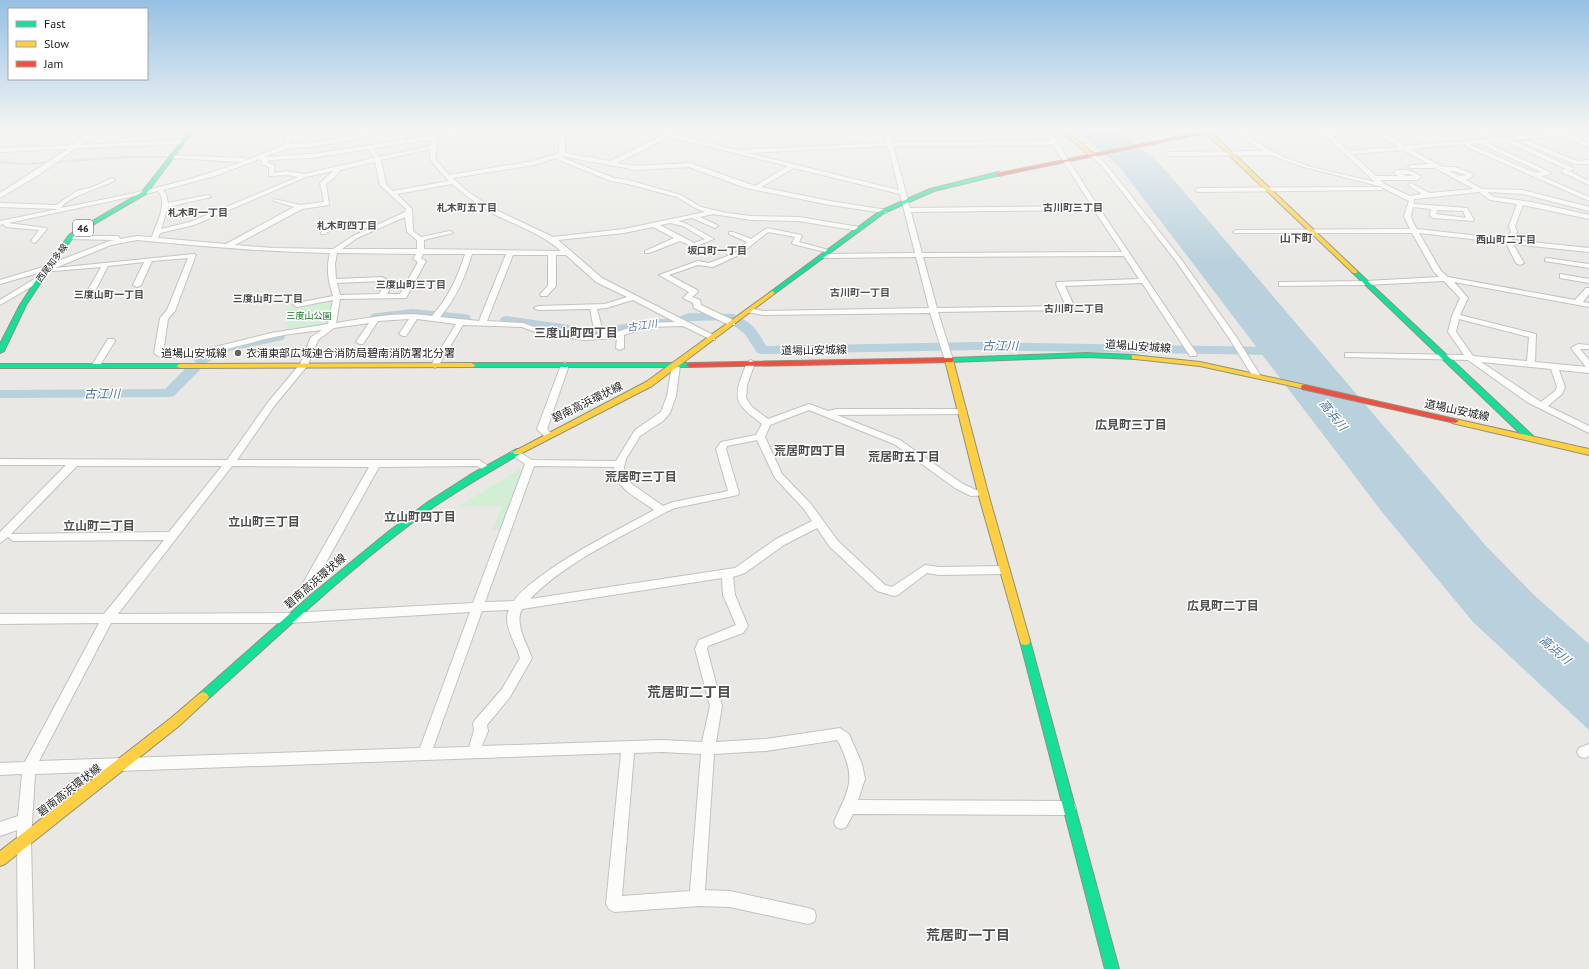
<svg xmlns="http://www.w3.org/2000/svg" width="1589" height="969" font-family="'PT Sans','Noto Sans JP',sans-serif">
<rect width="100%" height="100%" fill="#e9e8e4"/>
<path fill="#d2efd5" d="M344,141l6,8 -34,6 -2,-6 13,-3 -2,-2z
M333,300l-7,25 -38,6 -2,-23z
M529,467l-23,63h-14l10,-24h-43l63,-38z"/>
<path fill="#b8d1dc" d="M1074,129h41l36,27 16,16 319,374 49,50 54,48v86l-116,-108 -91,-110 -264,-347z"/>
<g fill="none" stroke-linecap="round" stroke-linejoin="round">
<path stroke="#b8d1dc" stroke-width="2" d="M197,159l31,3
M0,162l27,2 98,-7h45"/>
<path fill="#b8d1dc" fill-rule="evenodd" d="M413,309l51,5 5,1 2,3 -2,3 -5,1 -51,-5 -36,4 -5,-1 -2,-3 2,-3 5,-1z
M689,313l46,1 1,5c14,-2 24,16 30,27l212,-4 298,5 5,1 2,3 -2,3 -5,1 -298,-5 -216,4 -5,-1 -12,-19 -12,-9 -1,-5 -41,1 -16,6h-24l-54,10 -90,-13 -5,-1 -2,-3 2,-3 5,-1 90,13 54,-10h22z
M278,333l5,1 2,3 -2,3 -54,11 -23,12h-10l-2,-3 2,-3 24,-12z
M194,364l5,1 2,3 -2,3 -25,25 -5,1 -169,1v-8l165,-1 24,-24z"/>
<g stroke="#c2c2c0" stroke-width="2">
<path id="street" d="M93,129h6l-19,16 103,-5 3,2 -3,2 -107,4 -36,26 -40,24v-5l68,-44 -68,3v-4l73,-3z
M291,129h6l-9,15 24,-1 28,-5 -5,-9h6l4,8 43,-8h11l5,11 29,-4 2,-7h6l-2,6 46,-6v2l-2,1 -45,6 -2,9v13l13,15 84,-14 26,-8v-16l9,-8h6l-9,8v16l45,8 54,-26 -23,-6h9l87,21 150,-7 -4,-14h6l3,13 159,-1 -8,-12h6l50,79 98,146 -1,2h-6l-48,-73 -77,3 10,22 -4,2 -133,2 15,48 -4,3 -4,-3 -15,-47 -167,2 -16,-3 -1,-2 4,-2 13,3 166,-3 -13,-51 -93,1 -4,-2 4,-2 92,-1 -15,-59 -106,-26 -33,19 69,14 57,9v2l-2,1 -55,-8 -84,-17 -57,-21 -53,3 -74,-14 1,2 51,20 14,2 53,15 20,12 26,6 24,3 48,1 60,10 3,2 -3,2 -60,-10 -48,-1 -38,-6 -13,3 17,8 1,1 -3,2 -23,-10 -14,3 9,3 27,15 -20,8 -14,-6 -31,12h-4v-2l29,-13 -21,-11 -29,6 -66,7 44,38 113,58v4h-3l-29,-14 -36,1 -23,8v13l-4,2 -4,-2 1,-10 -33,2 -46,-7 -16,-6 -59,-2 -24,40 -4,3 -4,-3 25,-41 -39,-5 -11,17h-3l-4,-2 10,-15 -31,2 -15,23h-3l-4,-2 13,-19 -35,5 -16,12 -10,25 -33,40 -38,55h242l14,9 -2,2h-6l-8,-5 -98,1 -70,126h-8l-2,-3 70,-123 -137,-1 -114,148 172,-1 183,-10 52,-139 -13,-9 -2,-2 2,-2h6l14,9 84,1 19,-31 26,-18 6,-16 5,-31 4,-3 4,3 -4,31 -6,17 -7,8 -23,15 -14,23 -2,8v7l5,8 34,24 10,-4 55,-11 -12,-42 5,-7 35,-7 6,-11c-23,-18 -31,-22 -19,-51 2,-5 3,-11 8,-13l4,3 -8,22 -1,13 6,9 16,12 41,-15 19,7 9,-2h128l2,2 -2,2 -3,1 -125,1 63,25 63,44 13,6 11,1 1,2 -1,2 -16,1 -16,-8 -61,-44 -85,-34 -39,15 -5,12 17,37 29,30 27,37 47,44 7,2 33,-22 14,2 65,-1 4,1 2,3 -2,3 -4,1 -65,1 -12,-2 -29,22 -4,1 -17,-5 -47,-44 -13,-19 -33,17 -39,28 -12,4 2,18 13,31 -5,7 -35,13 -1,3 15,57 -6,36 50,-3 74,-11 9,6 13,30 3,15 -7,21 211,1 5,2 2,5 -2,5 -5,2 -216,-1 -7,13 -5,2 -5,-2 -2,-5c10,-24 22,-38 11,-65 -2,-6 -4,-12 -8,-17l-71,11 -52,3 -9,136 25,1 78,17 6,2 2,6 -2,6 -6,2 -78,-17 -30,-1 -86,6 -5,-3 -3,-5 15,-151 -586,21 -4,66 3,129h-16l-1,-139 -17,6v-14l18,-6 4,-42 -22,1v-12l25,-1 74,-139 -99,1v-10h104l60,-74 -151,1 -5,-4 -8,6v-11l66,-67h-66v-6l227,1 42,-59 31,-37 11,-27 11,-7c-17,2 -35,4 -52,8 -21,4 -101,31 -116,15l6,-35 7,-8 21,-52 -36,3 -11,24 -4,2 -4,-2 11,-23 -36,4 -16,31 -4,2 -4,-2 17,-30 -59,5 -42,12v-4l43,-13 64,-25 7,-2 -43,-1 -3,-2 1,-1h48l2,1 1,2 17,-3 15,1c3,-12 17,-33 6,-46l-150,32 38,5 1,1 -11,13 -2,1 -3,-2 8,-11 -33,-3 -3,-3 -3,1v-4l58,-12 -58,-2v-4l56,2 21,-14 16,-4 19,-9 3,2 -1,1c-14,7 -45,15 -53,27 61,-12 122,-24 181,-46l-69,-4 -2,-1v-2l73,3 3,2 36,-14zM394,131l5,10 -87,13 -48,3 24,-9 24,-1zM669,137l119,29 -33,20 -65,-23 -54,3 -19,-3zM432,139l-1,7 -52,11 -5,-9zM1053,145l39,61 -182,2 -17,-62zM888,146l11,44 -151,-37zM369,149l5,9 -70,16 -16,-3 -14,2v-8l-7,-3 2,-2 43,-2zM430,149v11l19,21 -56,10 -7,-7 -5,-24zM556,158l3,2 52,21 17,3 49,13 20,12 8,3 -81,17 -71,8 -59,-28 -26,-17 -15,-14 81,-13zM259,159l3,2 -1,3 8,3v9l19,-1 10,2 -108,45 -29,7 7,-22 43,-10 -3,-2 -40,8 -2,-9 -3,-4 52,-14zM375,162l5,23 26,24 -1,3 -28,13 -44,-2 -12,9v2h4l10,-7 35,1 -17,8 -20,13 -60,-1 -38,-3 67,-36 27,-4 -3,-21 9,-7 5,-7zM333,171l-13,12 4,19 -24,3 -26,-6v2l20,6 -68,37 -68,-6 2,-5 34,-8 112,-48zM452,184c12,10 25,20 38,28 24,13 51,21 71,39l-137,-2v-9l29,-7 -3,-2 -29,6 -8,-6 -1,-22 -15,-15zM1094,210l28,42 -200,1 -11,-41zM405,217l2,15 10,8v9h-75l15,-11zM670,223l13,3 22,13 -11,4 -34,-18zM137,240c65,6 127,12 193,13 -4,15 -2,27 3,43l-36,7 -4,2 4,2 36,-7 -5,24 -57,9 -80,20h-28l5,-34 7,-8 21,-56 -2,-1 -139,14 56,-23zM337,253l79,1 -3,5 5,3 -18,32h-13l6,-10 -4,-2h-3l-7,12 -39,1 -3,-12 45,-2 4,-2 -4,-2 -46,2 -1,-15zM423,254h42c-7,23 -17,44 -33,62 -32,-5 -64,2 -96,7l4,-24 66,-1 20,-37 -5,-3zM472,254h34l-27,67 -39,-4c16,-18 25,-40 32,-63zM513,255h35v31l-8,8 1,2h6l9,-10v-31h10l30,27 31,15 -22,7 -67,2 -4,2 4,2 52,-1 4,20 9,5 -19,2 -44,-7 -17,-6 -36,-2zM1124,256l15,23 -82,3 -1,2 10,22 -129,2 -14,-51zM633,300l42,22 -29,1 -33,10 -11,-5 -5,-19 9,-1zM757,440l18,38 28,30 9,13 -36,18 -41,29 -205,31c37,-38 90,-61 136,-87l9,-4 63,-13 1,-2 -13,-44 1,-3zM77,466h145l-53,66 -158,2zM534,466l80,1c0,22 25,31 40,43 -38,21 -78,40 -113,66 -9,7 -21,15 -27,25l-29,1zM722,578l1,17 13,30 -37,15 -4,9 15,57 -8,36 -40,-2 -180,6 6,-15 -1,-6 23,-28 22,-39c-5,-14 -18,-35 -10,-49zM509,610c-7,13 7,34 11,48l-18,31 -27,31 -2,4 1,7 -5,16 -36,1 49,-137zM470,612l-50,136 -381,13 72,-138h179zM662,752l39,2 -11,137 -68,5 12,-143z
M539,129h9l-23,7 -3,-2z
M1228,129l94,4 3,-2 4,2 77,-4 -3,2 -19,1 21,14 84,-7 -19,-10 30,1 1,1 -3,2h-14l12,5 93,-8v4l-18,1 18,8v4l-25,-11 -53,4 62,28v2l-4,1 20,10v4l-27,-13v-2l4,-1 -61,-28 -18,2 63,29v2l-9,2 48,21v4l-124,-55v-2l-55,5 33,18h12l18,7v2l-7,4 16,9 41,1 66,17v4l-66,-17 -36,-2 7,5 38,5 57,13v4l-66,-14 -8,21 2,6 -5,8 77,8v4l-76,-8 11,19 -4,2 -4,-2 -10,-20 -87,-10 22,38 7,6 127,23 11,-12h3v6l-6,8 6,1v4l-135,-25 14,16 -8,17 76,19 -1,28 53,5h-2l-15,-19 7,-4 11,1v4h-9l9,11v13l-30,-3 6,17 -3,7 -14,12 41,20v7l-62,-31 -59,-42 -123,-3v-4h3l116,2 -16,-23 4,-16 8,-18 -16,-17 -78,4 -87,1v-4h3l84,-1 73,-4 -5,-5 -22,-39h-178l-1,-1 3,-2 174,-1 -6,-13 5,-15 -30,-15 -75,-19 -34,-12 -102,1 -3,-2 3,-2 95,-1 -13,-8 -10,-11zM1247,133l79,3 49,46c-40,-10 -100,-18 -128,-49zM1377,133l22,14 -51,4 -16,-15zM1480,143l1,1 60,28 -6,1 -66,-29zM1403,150l26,14 -18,1 -3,2 1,1h26l39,21 -45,4 -18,-10 -3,2 1,1 13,8 -12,2 -26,-12 -4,-4h36l4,-2v-2c-7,-5 -18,-9 -26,-4l4,4h-22l-24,-22zM1449,171h5l13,4 -8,1zM1403,174h6l4,2h-7zM1479,192l11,8 27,4 -8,22 2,6 -5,7 -89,-10c-6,-9 -7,-12 -4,-22l18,2 -1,7 3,2 40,3 1,-1 -7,-12 -53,-4v-5zM1437,210l26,1 3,7 -30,-4zM1459,319l70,18 -2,24 -54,-5 -17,-24zM1481,362l70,7 6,18 -2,4 -14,11z
M1526,140l51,21 12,-1v4h-15l-50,-21 -1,-1z
M1090,154h4l12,10 75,95 56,79 23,37 -1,2h-6l-24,-39 -53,-77 -74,-95 -12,-10z
M1380,187l2,1v2l-184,2 -3,-2 3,-2z
M767,228l34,7 1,1 -3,6 33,9 -3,2 -36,-9 -1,-1 3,-6 -27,-5 -29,23 -26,12 -15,-2 -29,10 28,15 1,2 -6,5 8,3 1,5 34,16v4h-6l-35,-17 -1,-5 -10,-5 6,-6 -30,-17 39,-14 11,2 26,-10 12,-11 -18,-8v-2h4l18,7z
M1547,258l42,6v4l-44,-7v-2z
M1560,274l29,5v4l-29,-5z
M36,278h3l4,2 -43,25v-5z
M108,339h6l1,2 -16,26h-6l-1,-2z
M565,362l4,3 -22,64 6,6 -5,3 -3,-1 -8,-8 24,-64z
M1589,744v12l-5,2 -5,-2 -2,-4 2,-4z"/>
</g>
<g stroke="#8e927e" stroke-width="2">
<path id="fast" d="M191,129h4l-49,65 -72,42 -25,34 -23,35 -22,46 -4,2v-9l20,-39 24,-37 26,-34 72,-42z
M998,172l2,1v2l-66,16 -50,22 -110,81h-4l-1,-1 111,-82 50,-22z
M1355,270l2,1 176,165 1,2 -1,2h-6l-174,-167 -1,-1z
M1086,353l49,2 4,2 -4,2 -49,-2 -136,5 -4,-2 4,-2z
M468,363h222l4,2 -4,2h-219l-4,-2z
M0,364h180l4,2 -4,2h-180z
M517,449l3,1 1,2 -1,2c-29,17 -57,33 -85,52 -82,58 -154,128 -228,194l-4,2 -4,-2 -2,-3 2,-3 112,-99 77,-63 40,-30 42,-27z
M1025,637l4,1 1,3 89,328h-14l-85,-328 1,-3z"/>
</g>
<g stroke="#8e927e" stroke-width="2">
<path id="slow" d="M1059,129h5l30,25v2h-4z
M1199,129h4l10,5 144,137v2h-4l-144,-137 -10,-5z
M772,291l3,2 -1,1 -122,92 -132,68h-6l-1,-2 133,-70z
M1132,355l68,7 105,23 4,2 -4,2 -105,-23 -65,-7h-3z
M946,358h6l1,2 35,133 42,148 -1,3 -4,1 -4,-1 -1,-3 -42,-148 -33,-133z
M471,363l4,2 -1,2 -294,1 -4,-2 4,-2z
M1452,419h3l134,30v6l-137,-32 -1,-2z
M203,692l4,2 2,3 -2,3 -28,26 -174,138 -5,2v-15l171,-133 28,-24z"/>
</g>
<g stroke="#8e927e" stroke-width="2">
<path id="jam" d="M1216,129h9l-227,47 -3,-2z
M950,358h3v4l-263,5 -4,-2 4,-2z
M1302,385h3l150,34 4,2 -4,2 -153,-34 -1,-2z"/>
</g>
<use href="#street" fill="#fcfcfb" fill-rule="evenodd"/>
<use href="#fast" fill="#16e098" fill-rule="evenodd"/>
<use href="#slow" fill="#ffcf43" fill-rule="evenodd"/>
<use href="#jam" fill="#f24e42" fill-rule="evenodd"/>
</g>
<linearGradient id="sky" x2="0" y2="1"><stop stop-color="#95c0e3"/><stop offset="0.49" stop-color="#f5f5f3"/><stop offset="1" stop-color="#f5f5f3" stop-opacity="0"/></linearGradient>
<rect width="1589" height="265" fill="url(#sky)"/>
<circle fill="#636361" stroke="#fff" stroke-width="1.5" cx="238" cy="353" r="4"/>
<g text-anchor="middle" stroke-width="3" stroke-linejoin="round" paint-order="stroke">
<g font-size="9" fill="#1b1b1b" stroke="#fff">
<text transform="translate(52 263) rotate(-53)" y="3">西尾知多線</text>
</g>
<g font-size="9" fill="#117122" stroke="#fff">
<text x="309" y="319">三度山公園</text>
</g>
<g font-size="10" font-weight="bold" fill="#4e4e4e" stroke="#fff">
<text x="467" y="211">札木町五丁目</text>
<text x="1073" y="211">古川町三丁目</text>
<text x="198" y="216">札木町一丁目</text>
<text x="347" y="229">札木町四丁目</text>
<text x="1506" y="243">西山町二丁目</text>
<text x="717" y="254">坂口町一丁目</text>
<text x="411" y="288">三度山町三丁目</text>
<text x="860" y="296">古川町一丁目</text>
<text x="109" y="298">三度山町一丁目</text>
<text x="268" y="302">三度山町二丁目</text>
<text x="1074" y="312">古川町二丁目</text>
</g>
<rect fill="#fff" stroke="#5f5f5f" stroke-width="1" x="73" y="220" width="20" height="16" rx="3"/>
<g font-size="10" font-weight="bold" fill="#1b1b1b">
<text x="83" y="232">46</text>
</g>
<g font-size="10" font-style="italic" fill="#4e71a4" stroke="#fff">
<text transform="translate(642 325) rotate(-8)" y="4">古江川</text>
</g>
<g font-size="11" font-weight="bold" fill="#4e4e4e" stroke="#fff">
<text x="1296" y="242">山下町</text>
</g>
<g font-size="11" fill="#1b1b1b" stroke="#fff">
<text transform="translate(1138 346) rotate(4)" y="4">道場山安城線</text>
<text transform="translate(814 350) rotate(-1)" y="4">道場山安城線</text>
<text x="194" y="357">道場山安城線</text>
<text transform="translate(587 402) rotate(-26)" y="4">碧南高浜環状線</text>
<text transform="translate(1457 410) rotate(12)" y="4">道場山安城線</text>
<text transform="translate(315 581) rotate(-41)" y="4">碧南高浜環状線</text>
<text transform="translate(69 790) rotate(-38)" y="4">碧南高浜環状線</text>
</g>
<g font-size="11" fill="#1b1b1b" stroke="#fff" text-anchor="start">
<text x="246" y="357">衣浦東部広域連合消防局碧南消防署北分署</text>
</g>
<g font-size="12" font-weight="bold" fill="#4e4e4e" stroke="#fff">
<text x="576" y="337">三度山町四丁目</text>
<text x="1131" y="429">広見町三丁目</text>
<text x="810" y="455">荒居町四丁目</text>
<text x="904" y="461">荒居町五丁目</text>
<text x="641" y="481">荒居町三丁目</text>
<text x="420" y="521">立山町四丁目</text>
<text x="264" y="526">立山町三丁目</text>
<text x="99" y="530">立山町二丁目</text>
<text x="1223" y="610">広見町二丁目</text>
</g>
<g font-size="12" font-style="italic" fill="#4e71a4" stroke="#fff">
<text transform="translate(1000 346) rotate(1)" y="4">古江川</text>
<text x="102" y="398">古江川</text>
<text transform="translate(1333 415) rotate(51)" y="4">高浜川</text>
<text transform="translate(1555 650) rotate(41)" y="4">高浜川</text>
</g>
<g font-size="14" font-weight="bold" fill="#4e4e4e" stroke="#fff">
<text x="689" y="697">荒居町二丁目</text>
<text x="968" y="940">荒居町一丁目</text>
</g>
</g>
<rect x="8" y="8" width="140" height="72" fill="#ffffff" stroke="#a4a4a4"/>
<rect x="16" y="21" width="20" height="6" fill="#16e098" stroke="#a4a4a4"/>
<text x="44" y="28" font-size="12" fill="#1b1b1b">Fast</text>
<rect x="16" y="41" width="20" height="6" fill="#ffcf43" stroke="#a4a4a4"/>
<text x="44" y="48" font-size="12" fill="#1b1b1b">Slow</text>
<rect x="16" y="61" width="20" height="6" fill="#f24e42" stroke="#a4a4a4"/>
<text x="44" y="68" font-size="12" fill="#1b1b1b">Jam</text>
</svg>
